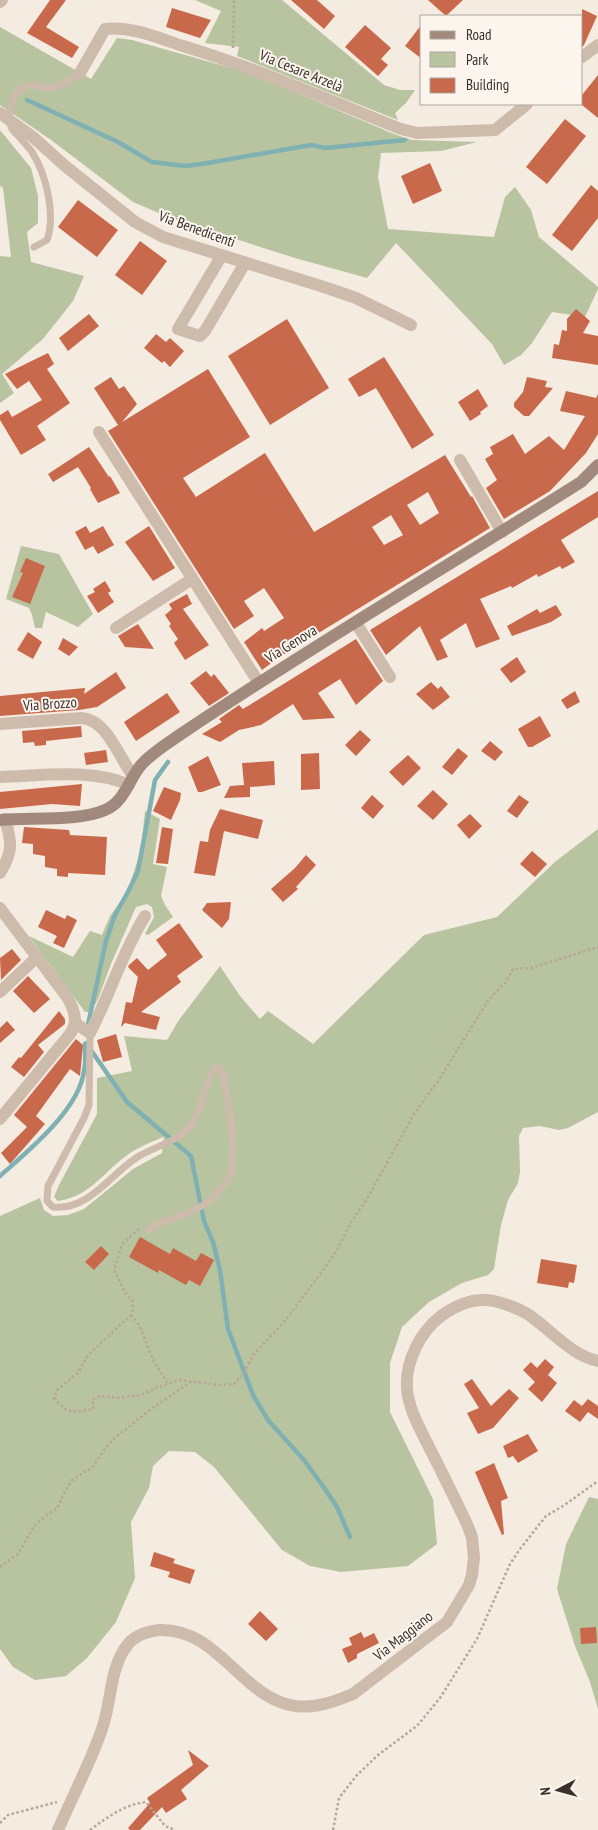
<svg xmlns="http://www.w3.org/2000/svg" width="598" height="1830" font-family="'PT Sans Narrow',sans-serif">
<rect width="100%" height="100%" fill="#f4ebe1"/>
<path fill="#b8c4a0" d="M195,0h87l102,85 16,5h15l-9,13 -11,10 3,7 -161,-64 2,-9 -34,-4 16,-32z
M0,27l91,52 26,-41 15,2 117,33 145,61 18,6 65,2 -36,9 -60,2 -3,24 10,52 106,8 11,-40 10,-10 16,23 8,27 59,50v2l-13,28 -33,-5 -20,31 -11,12 -17,10 -12,-21 -96,-101 -29,35 -72,-20 -122,-39 -40,-17 -82,-62 -51,-35z
M0,130l31,38 7,28v27l-11,9 4,30 53,14 -11,25 -30,38 -41,35 12,19 -14,10v-147l11,1 -8,-69 -3,-2z
M21,546l38,8 34,60 -15,13 -32,-15 -4,16h-7l-3,-13 -3,-7 -23,-9z
M145,811l15,8 -7,45 14,3 -6,29 4,9 8,12 -25,18 -3,-1 9,-17 -2,-10 -5,-3 -11,3 -25,57 -13,35 -7,13h-6l-56,-76 44,21 17,-26 12,4 8,-19 18,-25 13,-42z
M598,829v283l-30,16 -9,2 -19,-4 -17,2 -4,8 1,36 -2,11 -10,17 -7,25 -7,44 -6,6 -26,8 -33,19 -27,25 -12,36v49l43,87 4,45 -29,22 -67,6 -31,-6 -28,-16 -68,-83 -19,-15 -26,-1 -16,15 -4,22 -18,34 4,56 -19,44 -29,36 -21,18 -31,4 -22,-13 -13,-18v-433l40,-18 4,12 9,6 15,-1 16,-6 49,-40 29,-16 2,-16c-14,5 -30,12 -42,22 -21,17 -35,38 -64,42l-4,-4 5,-12 38,-71v-36l35,-7 -8,-35 43,4 12,-20 41,-54 20,30 20,23 8,-8 45,33 111,-109 73,-18 59,-56z
M589,1497l9,2v210l-8,-27 -15,-36 -18,-57 9,-45z"/>
<g fill="none" stroke-linecap="round" stroke-linejoin="round">
<path stroke="#7fb0b2" stroke-width="4.5" d="M27,100l91,42 34,20 34,4 16,-2 109,-19 14,3 80,-8
M87,1029l19,-88 9,-26 13,-23 10,-21 17,-91 13,-18
M86,1043l41,59 64,54 13,65 9,21 7,28 8,59 25,66 15,25 36,40 21,29 12,18 13,30
M0,1176c28,-25 79,-66 84,-105 2,-8 1,-18 1,-27"/>
</g>
<path fill="#c8694b" fill-rule="evenodd" d="M50,0h16l-20,27 33,20 -7,11 -45,-25z
M291,0h26l18,16 -11,13z
M428,0h35l-17,16z
M172,8l39,12 -11,18 -34,-11z
M582,9l15,7 -13,29 -2,2z
M422,24v35l-17,-13z
M365,25l26,23 -10,11 7,6 -10,11 -33,-29z
M598,75v43l-16,-13v-10z
M565,119l21,17 -39,48 -21,-17z
M430,163l12,28 -29,13 -12,-28z
M591,185l7,6v27l-26,33 -20,-16z
M78,200l40,30 -21,27 -39,-30z
M140,241l27,20 -25,34 -27,-20z
M576,309l14,12 -7,12 15,3v29l-46,-7 2,-14 5,1 3,-15 5,1v-12z
M89,314l10,12 -31,25 -9,-13z
M287,319l42,69 -59,37 -42,-69z
M156,334l10,8 4,-4 14,13 -14,16 -6,-6 -2,2 -18,-15z
M48,353l6,11 -7,5 23,34 -33,23 9,14 -25,15 -21,-35v-5l8,-5 4,7 30,-17 -13,-19 -12,8 -12,-15z
M384,357l50,78 -22,14 -36,-61 -17,9 -11,-18z
M208,369l42,68 -67,41 13,19 69,-44 49,79 131,-77 26,42 1,-1 18,32 -209,128 -19,14 -18,-28 18,-14 2,3 20,-13 -20,-30 -20,13 10,15 -20,13 -126,-198 10,-6 -24,-37 17,-11 8,12 5,-3 13,18 -15,18zM428,492l11,21 -19,12 -13,-20zM391,515l12,20 -19,10 -12,-18z
M527,377l20,4 -2,6 8,1 -24,28h-5l-10,-9v-4l9,-11z
M478,389l10,17 -8,6 1,2 -11,7 -12,-19z
M566,391l30,7 2,-4v40l-12,19 -36,38 -46,28 -18,-31 11,-8 -12,-21 8,-5 -3,-7 23,-13 12,20 24,-18 15,14 21,-34 -25,-5z
M89,447l20,30 1,-1 10,17 -22,10 -8,-14 1,-1 -13,-21 -25,15 -5,-8z
M598,491v26l-37,23 14,22 -13,7 -2,-3 -22,11 -1,-3 -25,14 -1,-2 -31,13 20,40 -24,9 -10,-25 -26,17 8,17 -11,4 -17,-35 -34,29 -16,-25z
M86,526l4,7 13,-7 11,19 -16,9 -5,-8 -8,4 -10,-18z
M149,526l26,42 -22,13 -28,-39z
M26,558l19,8 -15,38 -18,-7 11,-24 -3,-1z
M105,581l6,10 -3,2 6,9 -16,11 -11,-17 8,-4 -2,-3z
M187,594l5,10 -9,5 26,36 -24,15 -11,-17 4,-4 -9,-13 2,-2 -6,-9 7,-6 -3,-5z
M556,605l6,10 -11,7 -39,14 -5,-10 30,-17 3,4z
M138,624l16,25 -29,-2 -7,-11z
M28,632l14,10 -9,17 -16,-9z
M63,638l15,9 -9,9 -11,-7z
M356,639l27,42 -27,24 -16,-26 -22,14 17,25 -32,2 -10,-16 -32,21 -22,5 -19,12 -18,-8 20,-12 -3,-3 20,-14 4,4z
M517,657l9,15 -15,11 -11,-14z
M206,671l5,6 3,-3 15,19 -20,13 -19,-23z
M116,672l10,16 -29,19 -18,3 -79,6v-20l85,-8 -1,6z
M431,682l7,7 3,-3 9,11 -17,13 -17,-16z
M575,691l5,11 -13,7 -6,-9z
M167,693l13,19 -44,29 -12,-19z
M540,716l11,20 -19,11h-4l-10,-18z
M81,726l1,11 -36,4v4l-11,1 -1,-4 -11,1 -1,-12z
M360,730l11,10 -15,16 -11,-11z
M490,741l13,11 -8,9 -14,-10z
M458,748l10,8 -16,19 -10,-8z
M106,750l2,12 -22,3 -2,-12z
M319,753l1,36 -19,1v-36z
M408,755l13,13 -18,18 -14,-14z
M208,756l13,29 -19,7h-4l-10,-25z
M274,761l1,24 -25,2v10l-26,1 6,-12 14,-1 -2,-22z
M82,784l-2,22 -28,-2 -52,5v-17z
M164,787l17,6 -1,7 -9,20 -18,-9z
M433,790l15,14 -15,16 -16,-14z
M372,795l12,11 -11,13 -12,-11z
M519,795l10,7 -12,16 -10,-7z
M220,809l43,11 -5,19 -34,-8 -9,45 -21,-3 6,-32 8,1 2,-12z
M470,814l12,12 -13,13 -12,-14z
M24,827l45,3 1,5 37,2 -2,38 -37,-2v4l-11,-1v-7l-12,-2v-11l-12,-2v-10l-11,-1z
M162,827l11,2 -5,35 -12,-1z
M532,851l15,13 -12,13 -15,-13z
M306,855l10,10 -20,22 2,2 -15,13 -12,-13 24,-21z
M231,902l-2,17 -7,9 -20,-18 5,-7z
M46,910l19,9 2,-4 10,5 -13,28 -11,-5 4,-7 -19,-9z
M179,923l24,34 -26,19 4,6 -40,30 19,5 -4,13 -31,-7 -4,4 5,-25 6,1 6,-26 -10,-10 1,-2 8,-7 11,12 19,-15 -11,-15z
M12,949l9,11 -20,20 -1,-22z
M28,976l22,23 -16,14 -21,-22z
M59,1011l6,8v5l-27,21 6,7 -20,25 -13,-10 8,-10 2,1z
M7,1021l8,9 -15,13v-15z
M116,1034l6,23 -19,5 -6,-22z
M76,1039l7,6 -3,31 -10,-7 -34,47 9,8 -35,40 -9,-11 26,-26 -13,-12z
M140,1237l30,17 3,-6 23,13 5,-8 13,7 -14,26 -11,-6 -3,5 -27,-15 -1,3 -29,-16z
M101,1246l8,8 -15,16 -9,-8z
M541,1259l36,6 -3,18 -5,-1 -1,6 -31,-5z
M545,1359l9,8 -6,8 9,8 -15,19 -14,-13 7,-7 -12,-12 8,-8 6,6z
M472,1379l19,27 18,-17 10,9 -26,30 -15,6 -11,-21 12,-5 -15,-24z
M588,1399l10,7v13l-10,-7 -8,10 -15,-11 9,-11 8,6z
M528,1434l10,17 -20,12 -5,-7 -5,2 -5,-12z
M494,1463l14,35 -7,3 3,33 -2,1 -27,-63z
M154,1552l21,7 -2,4 22,7 -5,14 -22,-7 2,-5 -20,-6z
M260,1611l18,18 -12,12 -18,-17z
M596,1627l1,16 -16,1 -1,-16z
M361,1632l3,6 10,-5 5,10 -22,11v4l-9,5 -6,-14 10,-4 -3,-7z
M188,1750l21,16 -28,24 6,9 -21,14 -4,-6 -22,23h-10l-2,-2 22,-25 -3,-5 46,-33z"/>
<g fill="none" stroke-linecap="round" stroke-linejoin="round">
<path stroke="#b9a596" stroke-width="2.5" stroke-dasharray="2.5 2.5" stroke-linecap="butt" d="M233,48l1,-48
M139,1229l-17,15 -8,26 13,26 5,4 1,9 -2,6 -43,40 -10,18 -20,16 -4,9c14,17 19,14 39,11l1,-3 -2,-6 8,-4 18,2 23,-3 15,-7 24,-8 40,5 14,-1 10,-12 10,-18 30,-32 40,-53 13,-19 13,-26 17,-25 47,-85 26,-36 49,-79 16,-16 8,-14 18,-1 67,-21
M131,1315c12,11 15,31 22,44 4,9 10,16 15,25
M0,1567l18,-13 16,-28 15,-13 8,-4 6,-14 9,-15 21,-13 13,-20 10,-10 35,-28 41,-28
M0,1823l8,-8 49,-13
M90,1830c18,-13 33,-25 56,-28l19,24 10,4
M333,1830l6,-32 18,-23 21,-20 39,-29 23,-28 37,-59 33,-75 10,-15 26,-33 17,-10 35,-25"/>
<path stroke="#cdbbac" stroke-width="7" d="M34,247l13,-7c9,-26 -1,-66 -15,-88 -5,-7 -17,-19 -20,-23 -6,-13 -1,-30 8,-39 10,-9 19,-2 29,-2 11,0 22,-9 31,-15
M90,1033l-1,72 -5,13 -36,68 -1,15 6,6c35,4 57,-32 83,-49 18,-12 41,-15 55,-33 11,-15 13,-37 21,-53l2,-3 6,-1 3,4c4,21 14,82 8,100 -5,13 -20,29 -33,36 -16,9 -34,11 -50,22"/>
<path stroke="#cdbbac" stroke-width="12" d="M0,2l2,-2
M582,57l16,-12
M80,73l25,-44c27,-3 53,9 78,17 75,23 146,54 218,83l16,4 78,-3 32,-26
M0,113l33,24 31,28 71,57 28,15 161,50 32,11 55,27
M222,255l-44,74 22,7 5,-5 40,-68
M99,432l160,251
M460,460l42,72
M356,623l34,54
M116,628l76,-49
M0,724l82,-6c25,2 37,39 51,58
M0,777c40,-1 92,-9 129,8
M0,873c13,-21 12,-31 5,-54
M0,908l67,89c7,12 12,25 3,37l-70,85
M0,992l38,-36
M75,1023l15,10c20,-39 32,-80 55,-117
M58,1830c14,-33 32,-66 44,-101 10,-27 7,-63 27,-86 7,-8 20,-12 30,-13 54,-2 76,54 121,72 25,10 49,2 73,-8l94,-72 22,-37 3,-10 2,-17 -2,-21 -5,-13c-12,-25 -24,-50 -37,-75 -9,-19 -21,-38 -23,-60 -2,-27 13,-57 34,-73 15,-11 34,-19 53,-15 12,3 24,7 35,14 22,15 42,40 69,46"/>
<path stroke="#a18a7d" stroke-width="12" d="M0,820c30,-3 78,2 105,-10 20,-8 24,-32 37,-46 11,-12 26,-21 39,-30 131,-88 267,-168 400,-252l17,-17"/>
</g>
<g text-anchor="middle" stroke-width="4" stroke-linejoin="round" paint-order="stroke">
<g font-size="15" fill="#3b302b" stroke="#fbf5ee">
<text transform="translate(301 71) rotate(22)" y="5">Via Cesare Arzelà</text>
<text transform="translate(197 229) rotate(20)" y="5">Via Benedicenti</text>
<text transform="translate(291 644) rotate(-32)" y="5">Via Genova</text>
<text transform="translate(50 704) rotate(-4)" y="5">Via Brozzo</text>
<text transform="translate(403 1636) rotate(-38)" y="5">Via Maggiano</text>
</g>
</g>
<rect x="420" y="15" width="162" height="90" fill="#fbf5ee" stroke="#aea6a0"/>
<rect x="430" y="31" width="25" height="8" fill="#a18a7d" stroke="#aea6a0"/>
<text x="466" y="40" font-size="15" fill="#3b302b">Road</text>
<rect x="430" y="52" width="25" height="15" fill="#b8c4a0" stroke="#aea6a0"/>
<text x="466" y="65" font-size="15" fill="#3b302b">Park</text>
<rect x="430" y="78" width="25" height="15" fill="#c8694b" stroke="#aea6a0"/>
<text x="466" y="90" font-size="15" fill="#3b302b">Building</text>
<g transform="translate(558 1790) rotate(264)" stroke="#fbf5ee" stroke-width="4" paint-order="stroke">
<path d="M0-4L9 19L0 12L-9 19Z" fill="#3b302b"/>
<text y="-8" font-size="14" font-weight="bold" text-anchor="middle" fill="#3b302b">N</text>
</g>
</svg>
